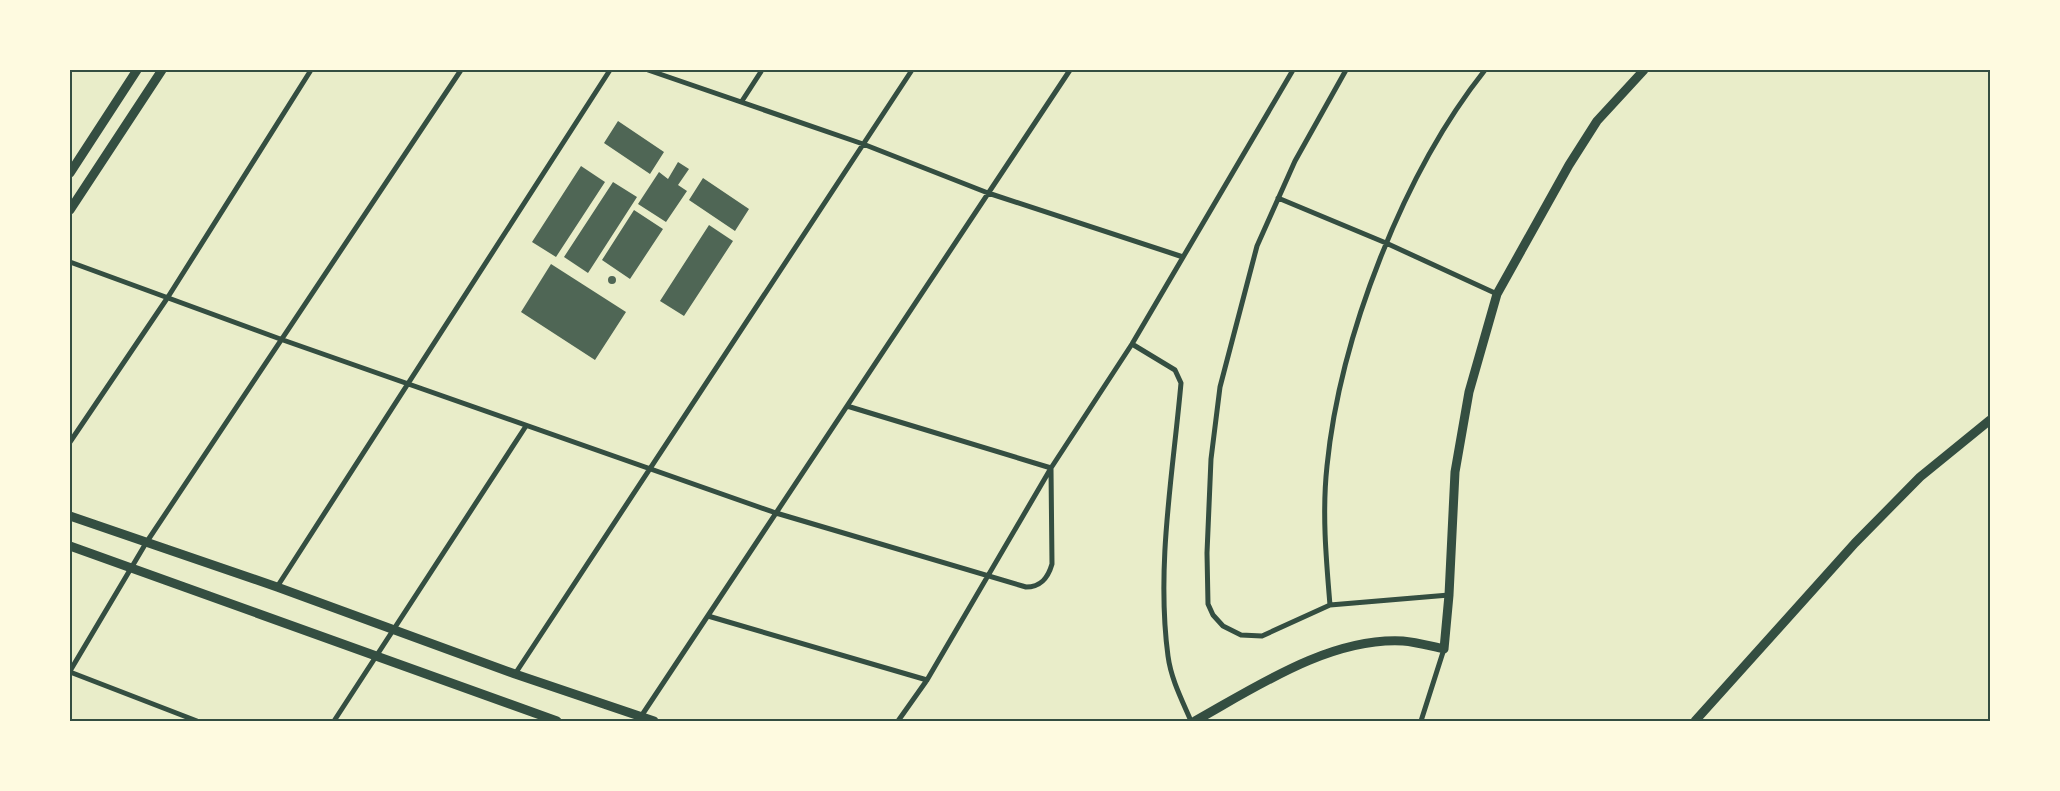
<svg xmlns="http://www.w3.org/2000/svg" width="2060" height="791" font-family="'Roboto Condensed',sans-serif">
<rect width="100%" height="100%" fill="#e9edc9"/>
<path fill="#4f6655" d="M618,121l46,31 -14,22 -46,-31z
M678,162l11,7 -11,16 9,6 -21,31 -28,-18 21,-32 9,7z
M581,166l24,16 -49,75 -24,-15z
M703,178l46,31 -14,22 -46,-31z
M613,182l24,15 -49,76 -24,-16z
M634,210l29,19 -33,50 -28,-19z
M709,225l24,16 -49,75 -24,-15z
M551,264l75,48 -31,48 -74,-48z
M608 280a4 4 0 1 1 8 0a4 4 0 1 1-8 0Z"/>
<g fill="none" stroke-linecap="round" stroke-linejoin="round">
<path stroke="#344e41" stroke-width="5" d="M648,70l215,74 125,49 195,64
M1346,70l-51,91 -38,85 -37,141 -9,72 -4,94 1,51 5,11 10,11 18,9 21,1 68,-31 119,-10
M742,101l20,-31
M1278,198l108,45 111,51
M70,262l213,78 493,173 250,74c15,0 22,-9 26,-23l-1,-96 -204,-62
M1132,344l43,26 6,13c-8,90 -25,183 -13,273 3,23 14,44 23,65
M70,442l98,-145 143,-227
M277,587l333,-517
M1330,605c-4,-47 -8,-93 -3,-139 13,-130 77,-294 158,-396
M708,616l219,64
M70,671l76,-128 315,-473
M70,672l127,49
M515,674l397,-604
M334,721l192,-295
M638,721l432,-651
M898,721l29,-41 124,-212 81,-124 161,-274
M1421,721l23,-72"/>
<path stroke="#344e41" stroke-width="9" d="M70,173l67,-103
M70,210l92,-140
M70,516l207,71 238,87 139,47
M70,546l487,175
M1195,721c61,-34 135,-84 208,-80 13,1 27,5 41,8l5,-54 6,-123 14,-80 28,-98 72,-129 28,-44 47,-51
M1695,721l160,-178 65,-66 70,-57"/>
</g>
<rect width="2060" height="791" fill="none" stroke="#fefae0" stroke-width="142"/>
<rect x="71" y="71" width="1918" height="649" fill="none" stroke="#344e41" stroke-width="2"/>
</svg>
